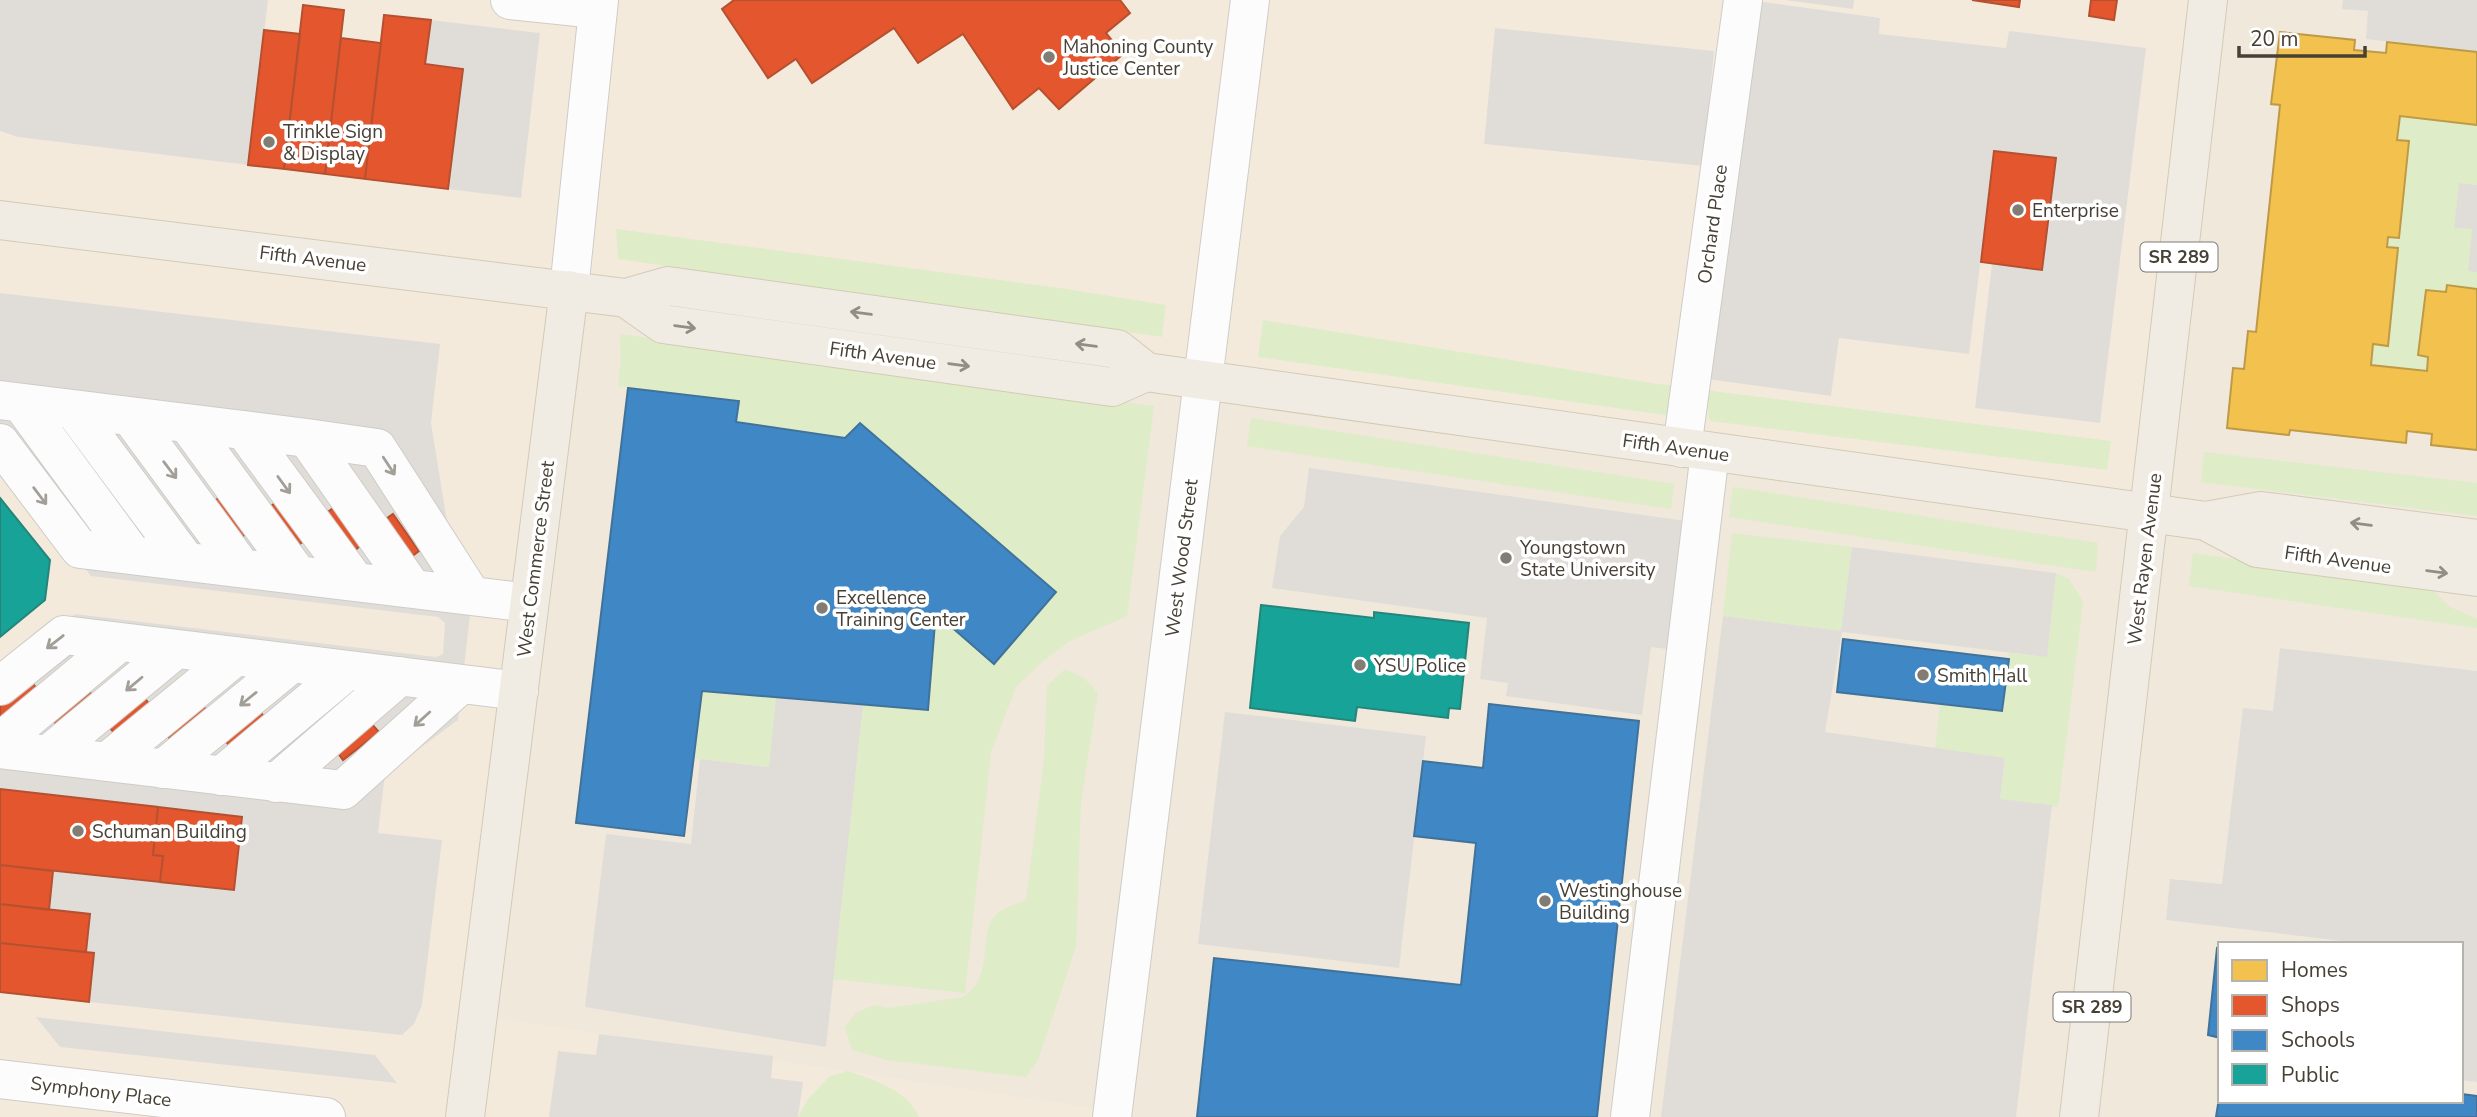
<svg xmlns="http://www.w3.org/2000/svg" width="2477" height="1117" font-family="'Nunito Sans',sans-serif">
<rect width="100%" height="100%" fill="#f0eeea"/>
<path fill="#f4eadc" d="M0,0h2208l-58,514 -1037,598 -1,5h-1112z"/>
<path fill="#efe8db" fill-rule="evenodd" d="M2208,0h269v1117h-1365l1,-6 -635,-96 91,-725 1580,224zM2220,944h241v157h-241z"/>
<path fill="#deecc8" d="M2400,116l77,9v60l-18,-2 -4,45 18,1 -5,41 9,2v17l-29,-4 -2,7 -20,-2 -8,65 10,2 -1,14 -56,-6 2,-21 14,2 11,-98 -11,-1 1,-10h11l10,-95 -12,-2z
M616,229l444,59 106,17 -4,32 -544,-78z
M1263,320l395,64 21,2 -8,21 -6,8 -407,-58z
M620,334l534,72 -27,210 -57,25 -28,21 -26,25 -25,65 -26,241 -132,-14 30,-274 64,5 8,-87 13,1 46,39 62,-71 -196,-169 -15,15 -109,-16 2,-21 -120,-15 3,-24z
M1704,390l407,51 -4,29 -397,-49z
M1251,418l423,66 -3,25 -424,-63z
M2204,452l273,31v33l-276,-34z
M1733,487l365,56 -2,29 -367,-55z
M1732,533l120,14 -11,84 -118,-15z
M2193,553l238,35 19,19 27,12v9l-288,-42z
M2056,573l13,6 14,23 -25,205 -58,-8 5,-41 -70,-8 5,-46 62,7 7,-58 38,4z
M1065,669l19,9 14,15 -17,108 -5,145 -38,114 -12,17 -139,-17 -35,-10 -7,-23 11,-14 18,-8 15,3 74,-11c34,-22 13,-64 34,-83 7,-7 20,-10 29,-14l18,-139 3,-75z
M702,691l74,6 -6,70 -76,-9z
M848,1071c25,9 60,19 71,46h-121l10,-18 22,-23z"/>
<path fill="#e0ddd9" d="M0,0h268l-20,165 -230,-28 -18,-6z
M1785,0h69l-1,9z
M2343,0h134v52l-111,-13 2,-28 -26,-2z
M1756,1l124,17 -1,16 127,14 3,-17 137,17 -46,375 -125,-15 17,-144 50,6 14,-111 -62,-7 -25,202 -130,-16 -8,58 -124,-17z
M431,20l109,13 -19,165 -73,-9 14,-120 -37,-5z
M1495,28l219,23 -11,115 -219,-22z
M2459,183l18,2v87l-9,-1 4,-42 -18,-1z
M0,293l440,51 -9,79 20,123 24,26 -17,148 -73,54 -7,59 64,7 -20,165 -8,19 -12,11 -313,-33 4,-49 -7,-1 3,-37 -40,-5 4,-39 181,19 8,-73 -242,-28v-117l75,-58 361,43 7,-3 2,-31 -7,-6 -347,-41 -91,-117z
M1309,468l377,53 -18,128 -17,-2 -9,68 -136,-19 2,-13 -28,-4 7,-61 -215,-30 8,-52 24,-29z
M1852,547l204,26 -9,84 -205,-25 -17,100 180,26 -5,41 52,6 -36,312h-355l62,-501 118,15z
M2280,648l197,23v411l-16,-2v-136h-94l-201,-24 4,-41 52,5 21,-176 30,3z
M776,697l87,8 -37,342 -241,-40 21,-173 85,10 9,-85 69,8z
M1225,712l201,24 -27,232 -201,-24z
M36,1017l339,38 22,28 -337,-36z
M599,1034l174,22 -2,22 32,4 -5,35h-249l9,-66 38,4z"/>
<path fill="#f2c14e" stroke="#bf9a46" stroke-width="2" d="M2280,32l75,8 -1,10 32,3 1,-11 90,10v73l-77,-9 -3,24 12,1 -10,97 -11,-1 -1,10 11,1 -10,98 -15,-2 -2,21 56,6 1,-14 -10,-2 8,-65 20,2 1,-7 30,4v161l-46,-5 1,-11 -25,-3 -1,12 -116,-13 -1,5 -62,-7 6,-60 11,1 4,-38 8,1 24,-227 -9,-1z"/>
<path fill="#e4572e" stroke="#b55030" stroke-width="2" d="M734,0h386l10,13 -24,20 17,21 -64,55 -20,-21 -26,21 -50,-75 -45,29 -24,-35 -82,55 -16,-24 -28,19 -46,-69z
M1972,0h48l-1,7z
M2091,0h26l-3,20 -25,-4z
M303,5l41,5 -19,164 -41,-5z
M384,15l47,5 -6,44 38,5 -15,120 -83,-10z
M264,30l36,4 -16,135 -36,-4z
M341,38l40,5 -16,136 -40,-5z
M1994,151l62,7 -14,112 -61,-8z
M225,493l27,36 -14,11 -26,-37z
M279,500l29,38 -14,10 -28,-38z
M336,506l28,37 -14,11 -28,-38z
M393,514l26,37 -12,9 -27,-37z
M31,681l9,12 -40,25v-12z
M87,689l10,12 -36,29 -10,-12z
M144,697l9,12 -36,28 -9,-12z
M201,703l9,12 -37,28 -9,-12z
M259,709l8,13 -36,26 -9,-12z
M370,722l9,10 -36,28 -8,-11z
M0,789l158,18 -5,48 10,1 -3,26 -160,-17z
M158,807l84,10 -8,73 -74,-8 3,-26 -10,-1z
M0,865l53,6 -4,39 -49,-6z
M0,904l90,10 -4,38 -86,-9z
M0,943l94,10 -5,49 -89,-10z"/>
<path fill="#3f88c5" stroke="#41729a" stroke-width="2" d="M628,388l111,13 -3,21 109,16 15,-15 196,169 -62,72 -46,-40 -13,-1 -7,87 -226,-19 -18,145 -108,-13z
M1843,639l166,20 -7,52 -165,-19z
M1489,704l150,17 -42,396h-400l17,-159 247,27 15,-142 -62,-7 9,-75 60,7z
M2217,948l3,1v89l-12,-3z
M2220,1092v9h241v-7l16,2v21h-261z"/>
<path fill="#17a398" stroke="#25857a" stroke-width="2" d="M0,498l50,62 -5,40 -45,37z
M1261,605l113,13v-6l95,11 -9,86 -11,-1 -1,10 -91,-11 -2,14 -105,-13z"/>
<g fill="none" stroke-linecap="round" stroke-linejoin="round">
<g stroke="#ceccc7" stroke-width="40">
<path id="minor" d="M510,0l87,9
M569,290l30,-290
M0,400l307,38 70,10 95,148
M21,403l111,151
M73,409l113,152
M130,416l112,152
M187,423l111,152
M244,430l111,151
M307,438l105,150
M0,443l80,106 449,54
M1682,448l61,-448
M0,686l64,-51 455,56
M0,742l120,-100
M0,749l343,41 118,-106
M48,755l128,-106
M107,762l129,-106
M163,769l129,-106
M221,776l127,-106
M276,783l124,-107
M0,1079l326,38
M1112,1117l138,-1117
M1630,1117l80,-665"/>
</g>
<g stroke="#d3cab6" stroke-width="40">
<path id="major" d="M0,220l626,78 42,-12 449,63 29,23
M626,298l37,26 449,63 34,-15 1060,149 55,-10 216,28
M2206,521l51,27 220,29
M465,1117l104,-827
M2079,1117l129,-1117"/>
</g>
<use href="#minor" stroke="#fdfcfc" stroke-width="38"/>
<use href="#major" stroke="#f1ece3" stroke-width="38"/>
</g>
<defs><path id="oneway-shaft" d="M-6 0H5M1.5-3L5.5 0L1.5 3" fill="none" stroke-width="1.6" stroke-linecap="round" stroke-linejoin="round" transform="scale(1.75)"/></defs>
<g stroke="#948d83">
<use href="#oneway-shaft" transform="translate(861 313) rotate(-172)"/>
<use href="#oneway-shaft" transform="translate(685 327) rotate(8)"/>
<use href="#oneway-shaft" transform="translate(1086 345) rotate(-172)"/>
<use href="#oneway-shaft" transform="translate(959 365) rotate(8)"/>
<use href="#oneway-shaft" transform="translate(2361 524) rotate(-173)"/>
<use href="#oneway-shaft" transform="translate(2437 572) rotate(8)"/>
</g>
<g stroke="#a29e98">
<use href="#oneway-shaft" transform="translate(389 466) rotate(57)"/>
<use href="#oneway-shaft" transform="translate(170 470) rotate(53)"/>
<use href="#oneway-shaft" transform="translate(284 485) rotate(54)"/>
<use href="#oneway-shaft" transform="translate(40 496) rotate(53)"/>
<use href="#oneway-shaft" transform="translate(55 642) rotate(142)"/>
<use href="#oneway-shaft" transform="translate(134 684) rotate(140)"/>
<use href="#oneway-shaft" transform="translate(248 699) rotate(141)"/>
<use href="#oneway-shaft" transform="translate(422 719) rotate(138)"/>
</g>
<g fill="#827d74" stroke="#fff" stroke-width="2.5">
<circle cx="1049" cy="57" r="7"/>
<circle cx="269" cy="142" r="7"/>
<circle cx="2018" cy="210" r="7"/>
<circle cx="1506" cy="558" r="7"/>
<circle cx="822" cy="608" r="7"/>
<circle cx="1360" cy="665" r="7"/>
<circle cx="1923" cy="675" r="7"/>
<circle cx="78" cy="831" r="7"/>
<circle cx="1545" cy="901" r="7"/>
</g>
<g text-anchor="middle" stroke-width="7" stroke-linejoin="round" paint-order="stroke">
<g fill="#fff" stroke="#7e7972" stroke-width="2">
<rect x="2140.5" y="242.5" width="77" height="29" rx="5"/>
<rect x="2053.5" y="992.5" width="77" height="29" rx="5"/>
</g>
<g font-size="18" font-weight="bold" fill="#474035">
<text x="2179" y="263">SR 289</text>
<text x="2092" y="1013">SR 289</text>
</g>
<g font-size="19" fill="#474035" stroke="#fff" text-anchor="start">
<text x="1063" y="53">Mahoning County<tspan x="1063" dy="22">Justice Center</tspan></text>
<text x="283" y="138">Trinkle Sign<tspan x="283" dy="22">&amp; Display</tspan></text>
<text x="2032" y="217">Enterprise</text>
<text x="1520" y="554">Youngstown<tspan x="1520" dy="22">State University</tspan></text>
<text x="836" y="604">Excellence<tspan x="836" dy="22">Training Center</tspan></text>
<text x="1374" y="672">YSU Police</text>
<text x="1937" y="682">Smith Hall</text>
<text x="92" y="838">Schuman Building</text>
<text x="1559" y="897">Westinghouse<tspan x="1559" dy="22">Building</tspan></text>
</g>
<g font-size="19" fill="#474035" stroke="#fff">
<text transform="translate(1712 224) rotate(-82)" y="7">Orchard Place</text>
<text transform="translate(313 258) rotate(7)" y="7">Fifth Avenue</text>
<text transform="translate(883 355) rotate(8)" y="7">Fifth Avenue</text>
<text transform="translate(1676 447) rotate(8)" y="7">Fifth Avenue</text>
<text transform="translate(1181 558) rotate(-83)" y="7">West Wood Street</text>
<text transform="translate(535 559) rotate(-83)" y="7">West Commerce Street</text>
<text transform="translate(2144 559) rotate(-83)" y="7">West Rayen Avenue</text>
<text transform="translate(2338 559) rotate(8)" y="7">Fifth Avenue</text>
<text transform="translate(101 1091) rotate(7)" y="7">Symphony Place</text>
</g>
</g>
<rect x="2218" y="942" width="245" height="161" fill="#ffffff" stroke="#b5b3ae" stroke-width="2"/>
<rect x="2232" y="960" width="35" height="21" fill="#f2c14e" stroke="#b5b3ae" stroke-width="2"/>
<text x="2281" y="977" font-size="21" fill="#474035">Homes</text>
<rect x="2232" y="995" width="35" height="21" fill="#e4572e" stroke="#b5b3ae" stroke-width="2"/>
<text x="2281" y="1012" font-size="21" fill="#474035">Shops</text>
<rect x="2232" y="1030" width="35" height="21" fill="#3f88c5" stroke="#b5b3ae" stroke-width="2"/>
<text x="2281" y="1047" font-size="21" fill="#474035">Schools</text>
<rect x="2232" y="1064" width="35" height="21" fill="#17a398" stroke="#b5b3ae" stroke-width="2"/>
<text x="2281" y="1082" font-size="21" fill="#474035">Public</text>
<path d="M2239 46v10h126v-10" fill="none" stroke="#474035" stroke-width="3.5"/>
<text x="2250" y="46" font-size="21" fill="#474035" stroke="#ffffff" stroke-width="5" paint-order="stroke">20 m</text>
</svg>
